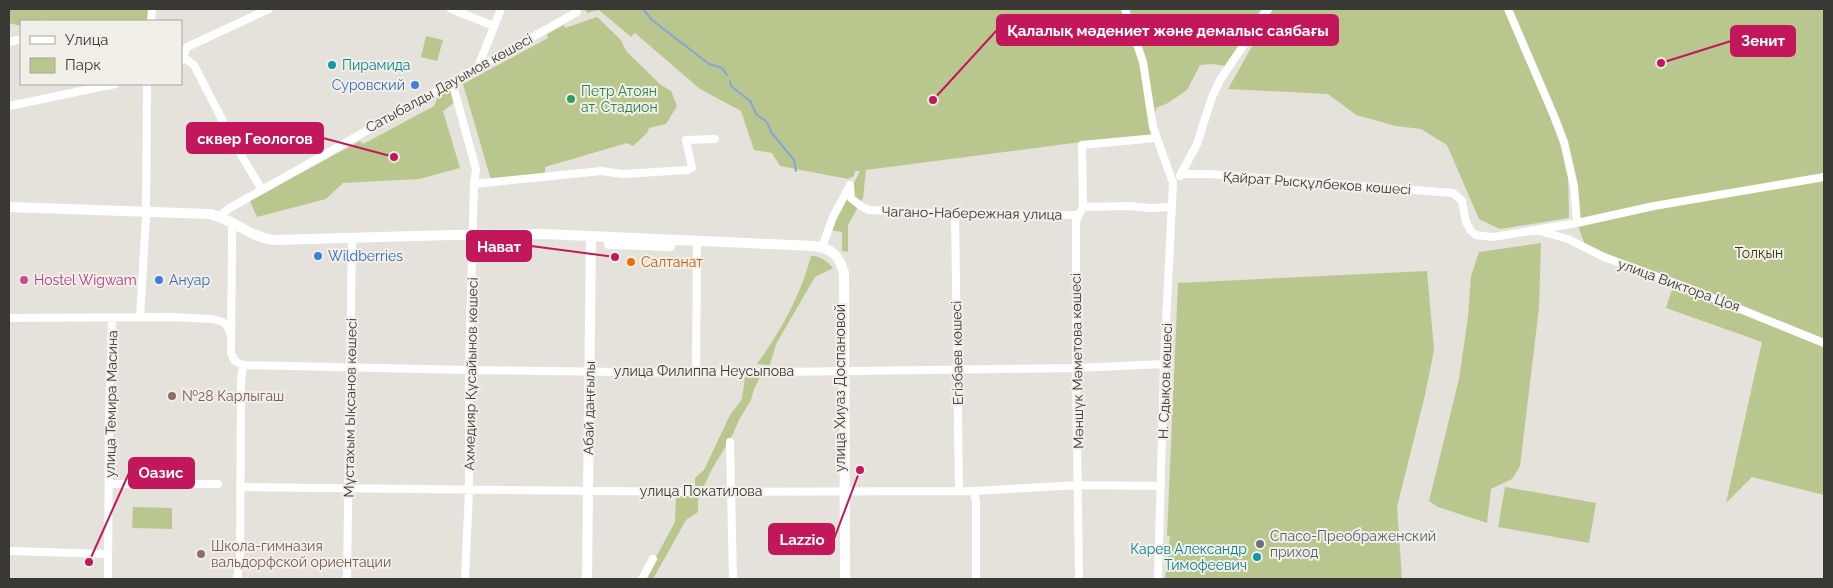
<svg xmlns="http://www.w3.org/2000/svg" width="1833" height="588" font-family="Raleway,sans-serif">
<rect width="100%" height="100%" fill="#e4e2da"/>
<path fill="#b9c78f" d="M9,9h139v12h-96l-4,-2 -6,2h-21v5l-12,-3z
M585,9h676l-35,57 -14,-2 -12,1 -13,25 -19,13 -12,5 -4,27 -71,7 -215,28 -3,28 -15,27v27l-6,-1v-19l-12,-2 30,-59h-5l-1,5 -6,3 -68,-13 -8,-13 -18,-3 -13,-39 -41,-22 -65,-56 -4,4 -32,-27 -12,3z
M1273,9h551v486l-72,-18 -26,26 36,-161 -96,-34 6,-19 14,2 -101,-46 -8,-22 -8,-57 -18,-48 12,34 5,21 1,45 -69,11 -21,-10 -32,-74 -26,-16 -25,-3 -40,-11 -28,-21 -100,-5z
M597,17l23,22 7,13 34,33 10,6 6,15 -11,18 -17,4 -2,5 -14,13 -6,-3 -82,24v8l-54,5 -28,-96 85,-46 -1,-4 17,-9 1,3z
M426,36l17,4 -6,21 -16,-4z
M450,88l5,14 -12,9 17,57 -41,11 -76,4 -17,16 -69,18 -7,-16 110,-60 3,3 4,-2 67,-36 5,-12z
M1541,243l-2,65 -19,158 -8,13 -21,10 -4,34 -49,-16 -9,-6 30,-122 9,-62 3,-41 8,-24z
M811,256c10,0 16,5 22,12l-18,9 -39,67 -6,21 -13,-1c23,-32 44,-69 54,-108z
M1427,271l7,79 -9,45 -28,112 5,72h-237l5,-43h-3l11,-253z
M761,375l-7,14 -3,11 -12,20 -6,14 -21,35 -8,17h-9v-8l9,-8 26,-55 12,-16 3,-22z
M1505,487l91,16 -7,40 -91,-16z
M676,496h22v16l-12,8 -33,59h-9l31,-57z
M133,507l39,1v21l-40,-1z"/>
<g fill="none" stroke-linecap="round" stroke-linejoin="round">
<path stroke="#86a4db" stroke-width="2" d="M643,9l9,11 57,44 13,4 5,7
M730,80l1,6 19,15 7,14 10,7 4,10 23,28 2,11"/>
<path stroke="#fff" stroke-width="8" d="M451,9l43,17
M1125,9l18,53 10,65 20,56 -9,181 -6,215
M1508,9l46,107 10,26 10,44 3,37
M151,21l1,-12
M9,42l12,-3
M184,58l10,7 39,76 29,49
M181,61l6,-14 82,-38
M478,67l23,-58
M452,82l24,87 -2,15 -5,186v120l-4,89
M9,106l106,-22
M1181,174h28l244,19 9,8 4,21 5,9 5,4 17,2 84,-14 77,-17 170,-29
M1180,176l17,-32 15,-47 8,-17 48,-71
M474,184l127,-13 22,3 65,-4 4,-2 -6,-28 29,-1
M850,185l1,13 11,9 7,3 86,4 124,1
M1083,207l46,-1 21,2 22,-1
M955,214l4,277
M219,217l9,-8 349,-197
M234,224l-2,5v15l-1,109 4,8 8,4 -2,17 -1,178 -3,19
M1536,230l32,9 36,18 84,31 136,55
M822,247l11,-30 16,-30
M140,317l6,-100 1,-133
M9,318l161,-1 43,2 10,3 5,5 2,6
M243,365l226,5 227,3 380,-5 88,-4
M696,373l1,-133
M730,442l3,137
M109,484h109
M241,487l460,5 273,-1 105,-6 82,1
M974,491l2,11v77
M9,551l99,3
M108,579l1,-160 3,-101
M347,579l5,-342
M642,579l11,-20
M1079,579l-3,-211v-147l7,-14 -1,-62 74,-7"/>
<path stroke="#fff" stroke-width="10" d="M9,207l200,7c23,4 40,23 64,26l178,-5 93,-1 271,12c18,3 24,10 29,27l1,306
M609,244l61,2
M587,579l4,-343"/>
</g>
<g fill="#0f9aa8" stroke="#f1efe7" stroke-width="2">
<circle cx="332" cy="65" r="5"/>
<circle cx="1257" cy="557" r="5"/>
</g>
<g fill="#3f7fe0" stroke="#f1efe7" stroke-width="2">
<circle cx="415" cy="85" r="5"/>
<circle cx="318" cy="256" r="5"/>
<circle cx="159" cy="280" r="5"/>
</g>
<circle fill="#2e9e5b" stroke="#f1efe7" stroke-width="2" cx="571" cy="99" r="5"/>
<circle fill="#e8710a" stroke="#f1efe7" stroke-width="2" cx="631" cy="262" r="5"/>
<circle fill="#d1479c" stroke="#f1efe7" stroke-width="2" cx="24" cy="280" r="5"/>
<g fill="#8d6e63" stroke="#f1efe7" stroke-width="2">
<circle cx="172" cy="396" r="5"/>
<circle cx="201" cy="554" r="5"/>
</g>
<circle fill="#6b7280" stroke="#f1efe7" stroke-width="2" cx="1260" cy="544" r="5"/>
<g text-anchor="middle" stroke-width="4" stroke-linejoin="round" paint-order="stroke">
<g font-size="14" fill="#0d838f" stroke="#f1efe7" text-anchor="start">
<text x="342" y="70">Пирамида</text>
<text x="1247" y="554" text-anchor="end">Карев Александр<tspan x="1247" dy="16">Тимофеевич</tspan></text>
</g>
<g font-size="14" fill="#393835" stroke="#f1efe7">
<text transform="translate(449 83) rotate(-29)" y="5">Сатыбалды Дауымов көшесі</text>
<text transform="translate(1317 183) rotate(4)" y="5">Қайрат Рысқұлбеков көшесі</text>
<text transform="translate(972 213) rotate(1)" y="5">Чагано-Набережная улица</text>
<text transform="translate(1679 285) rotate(20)" y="5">улица Виктора Цоя</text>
<text transform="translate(957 353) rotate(-91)" y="5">Егізбаев көшесі</text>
<text transform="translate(1077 361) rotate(-91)" y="5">Мәншүк Мәметова көшесі</text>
<text x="704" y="376">улица Филиппа Неусыпова</text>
<text transform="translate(471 374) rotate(-89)" y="5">Ахмедияр Құсайынов көшесі</text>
<text transform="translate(1165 381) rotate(-88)" y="5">Н. Сдықов көшесі</text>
<text transform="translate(840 388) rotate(-90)" y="5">улица Хиуаз Доспановой</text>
<text transform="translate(111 404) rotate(-89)" y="5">улица Темира Масина</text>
<text transform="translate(350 408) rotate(-89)" y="5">Мұстахым Ықсанов көшесі</text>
<text transform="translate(589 408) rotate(-89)" y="5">Абай даңғылы</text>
<text x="701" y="496">улица Покатилова</text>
</g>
<g font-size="14" fill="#366cbe" stroke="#f1efe7" text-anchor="start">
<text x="405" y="90" text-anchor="end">Суровский</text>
<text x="328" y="261">Wildberries</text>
<text x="169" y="285">Ануар</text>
</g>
<g font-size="14" fill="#27864d" stroke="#f1efe7" text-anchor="start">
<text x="581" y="96">Петр Атоян<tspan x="581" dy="16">ат. Стадион</tspan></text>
</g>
<g font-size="14" fill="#323b09" stroke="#f1efe7">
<text x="1759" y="258">Толқын</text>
</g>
<g font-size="14" fill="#c56008" stroke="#f1efe7" text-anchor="start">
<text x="641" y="267">Салтанат</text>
</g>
<g font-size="14" fill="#b23c85" stroke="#f1efe7" text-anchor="start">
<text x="34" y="285">Hostel Wigwam</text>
</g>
<g font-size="14" fill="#785e54" stroke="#f1efe7" text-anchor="start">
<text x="182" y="401">№28 Карлыгаш</text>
<text x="211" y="551">Школа-гимназия<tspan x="211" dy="16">вальдорфской ориентации</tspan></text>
</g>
<g font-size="14" fill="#5b616d" stroke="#f1efe7" text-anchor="start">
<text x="1270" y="541">Спасо-Преображенский<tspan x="1270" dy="16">приход</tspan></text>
</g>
</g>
<path fill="none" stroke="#c2185b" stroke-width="2" d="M933 100L997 30M1661 63L1731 41M394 157L323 138M615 257L531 246M89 562L129 473M860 470L834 539"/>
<g fill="#c2185b" stroke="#f1efe7" stroke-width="2">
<circle cx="933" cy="100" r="5"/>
<circle cx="1661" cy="63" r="5"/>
<circle cx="394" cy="157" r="5"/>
<circle cx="615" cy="257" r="5"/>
<circle cx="89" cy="562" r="5"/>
<circle cx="860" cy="470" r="5"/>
</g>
<g fill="#c2185b" stroke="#c2185b" stroke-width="2">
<rect x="997" y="15" width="341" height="30" rx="5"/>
<rect x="1731" y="26" width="64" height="30" rx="5"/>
<rect x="187" y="123" width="136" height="30" rx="5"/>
<rect x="467" y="231" width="64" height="30" rx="5"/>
<rect x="129" y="458" width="65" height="30" rx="5"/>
<rect x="769" y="524" width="65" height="30" rx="5"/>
</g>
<g font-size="15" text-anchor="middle" font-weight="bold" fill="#fff">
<text x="1168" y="36">Қалалық мәдениет және демалыс саябағы</text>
<text x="1763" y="46">Зенит</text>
<text x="255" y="144">сквер Геологов</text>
<text x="499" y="252">Нават</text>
<text x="161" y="478">Оазис</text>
<text x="802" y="545">Lazzio</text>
</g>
<rect width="1833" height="588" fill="none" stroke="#393835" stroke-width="20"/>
<rect x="20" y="20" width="162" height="65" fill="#f1efe7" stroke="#a7a6a0"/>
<rect x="30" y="36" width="25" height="8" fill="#ffffff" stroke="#a7a6a0"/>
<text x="65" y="45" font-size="15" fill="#393835">Улица</text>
<rect x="30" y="58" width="25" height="15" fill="#b9c78f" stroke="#a7a6a0"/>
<text x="65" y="70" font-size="15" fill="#393835">Парк</text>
</svg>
